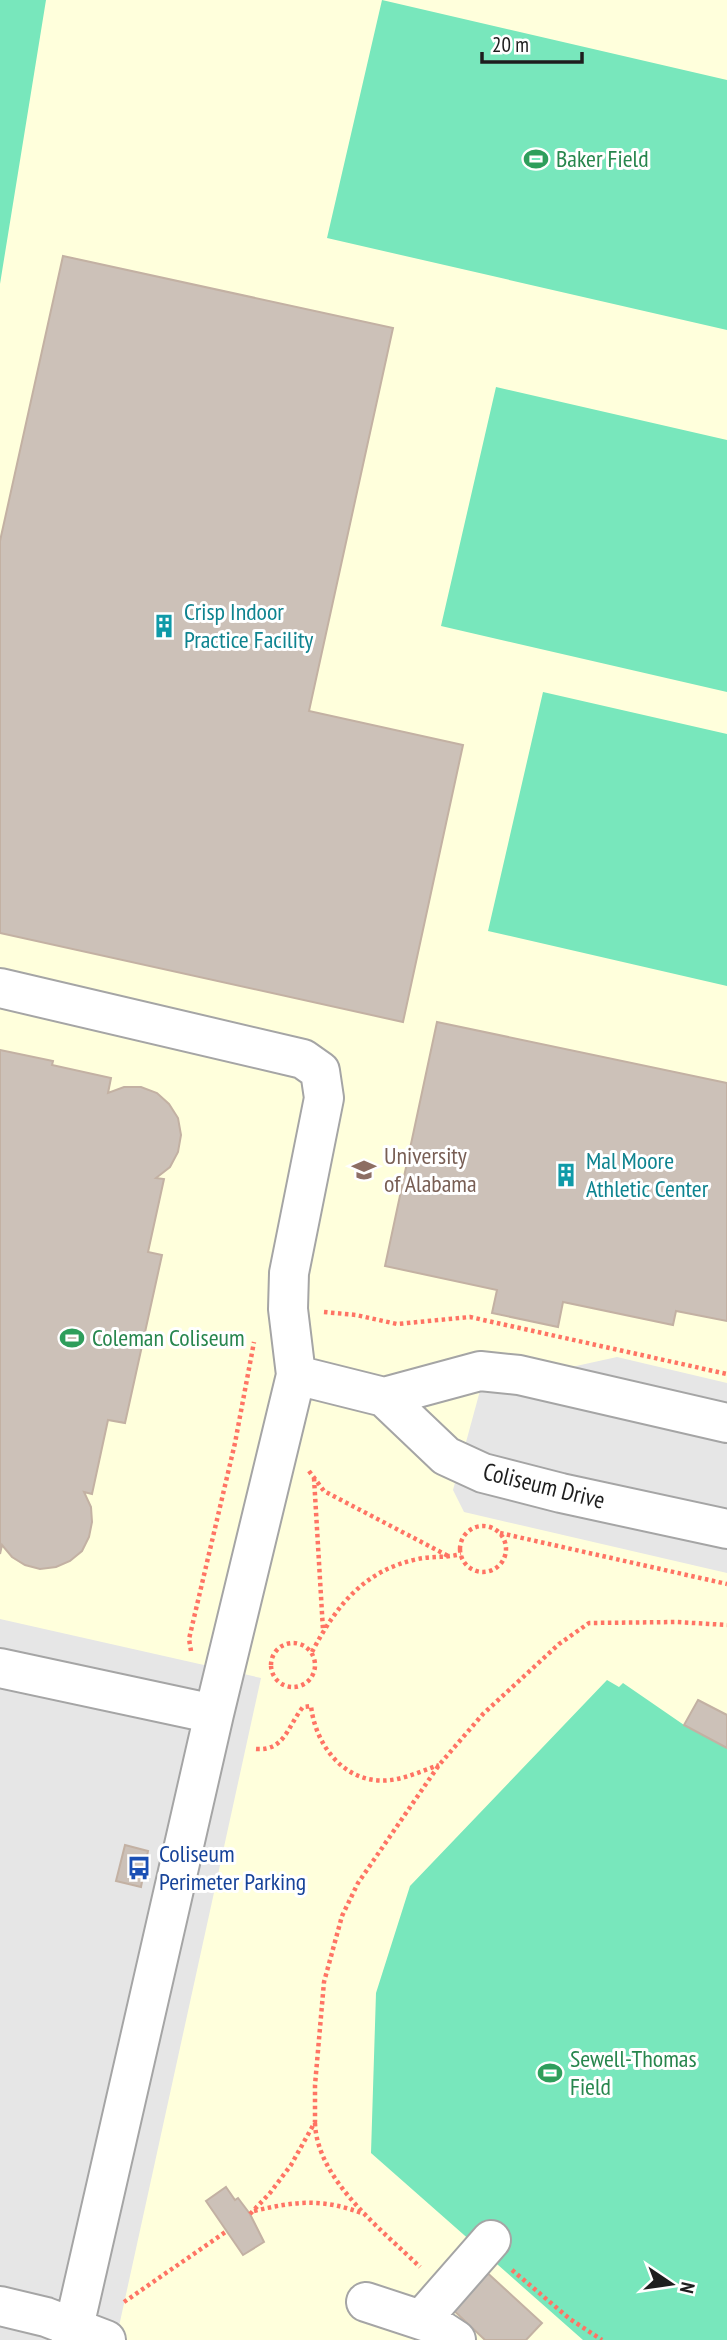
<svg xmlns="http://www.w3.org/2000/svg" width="727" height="2340" font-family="'PT Sans Narrow',sans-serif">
<rect width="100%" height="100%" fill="#f0ebe2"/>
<path fill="#ffffdc" d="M0,0h727v2340h-727z"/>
<path fill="#78e7bc" d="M0,0h46l-46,284z
M382,0l345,80v250l-400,-92z
M496,387l231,53v252l-286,-66z
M543,692l184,42v252l-239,-55z
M607,1680l12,7 4,-4 61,42 14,-25 29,15v625h-144l-212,-187 5,-160 34,-107z"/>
<path fill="#e6e6e6" d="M617,1357l110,26v190l-263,-61 -11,-22 28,-103z
M0,1619l261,59 -145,662h-116z"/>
<path fill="#ccc1b8" stroke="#c3b1a3" stroke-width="2" d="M63,256l330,72 -84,383 154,34 -60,277 -403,-89v-392z
M437,1022l290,61v238l-51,-10 -3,14 -110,-23 -5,25 -66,-14 5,-23 -112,-24z
M0,1050l53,11 -1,4 59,13 -3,15 16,-6h17l16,6 12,11 9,14 3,17 -3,17 -8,15 -14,11 8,1 -16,73 14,3 -37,168 -17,-3 -16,74 -8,-2 7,15 1,15 -3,15 -7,14 -12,10 -14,6 -16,2 -15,-4 -13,-8 -10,-12 -2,9z
M698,1700l29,15v33l-43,-23z
M125,1845l23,6 -7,36 -25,-6z
M226,2187l9,13 3,-2 12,16 14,28 -21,13 -37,-54z
M482,2268l60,55 -16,17h-41l-37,-35z"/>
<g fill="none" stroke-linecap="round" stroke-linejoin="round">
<g stroke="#a5a5a5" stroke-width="42">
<path id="minor" d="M0,988l303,71 17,12 4,27 -35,175 -1,36 8,66 -82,339 -143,626
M296,1375l88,22 96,-26 39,4 208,48
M384,1397l62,59 37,17 78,20 166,36
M0,1668l214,46
M366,2302l64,21 26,17
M0,2306l46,11 60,23
M421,2320l70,-80"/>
</g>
<path stroke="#ff7464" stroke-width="4.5" stroke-dasharray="3.5 3.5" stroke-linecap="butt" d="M324,1312l32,3 41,9 73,-7 257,57
M309,1471l15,20 126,66
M314,1478l9,152
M460 1549a23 23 0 1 1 46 0a23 23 0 1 1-46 0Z
M500,1533l227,51
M271 1665a22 22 0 1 1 44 0a22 22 0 1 1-44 0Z
M191,1651l-2,-12 46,-196 19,-101
M312,1652c24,-46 52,-82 106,-93 14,-3 29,-1 43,-5
M256,1749c29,2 31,-22 47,-42l8,-1c5,43 38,83 86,73 14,-3 28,-9 42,-14
M315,2123c2,57 66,106 105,144
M254,2211c42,-10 69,-13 110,3
M250,2214l20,-21 21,-28 24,-43v-37l9,-103 18,-66 16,-33 81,-118 44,-51 76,-70 30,-21 88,-1 50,3
M512,2270l58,49 32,21
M124,2302l103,-71"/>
<use href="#minor" stroke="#fff" stroke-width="38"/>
</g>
<defs>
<g id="stadium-bare" transform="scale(1.89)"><path d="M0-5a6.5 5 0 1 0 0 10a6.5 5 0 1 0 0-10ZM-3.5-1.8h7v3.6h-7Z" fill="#2e9e5b" stroke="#fff" stroke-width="2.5" paint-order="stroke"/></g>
<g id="building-bare" transform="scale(1.89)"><path d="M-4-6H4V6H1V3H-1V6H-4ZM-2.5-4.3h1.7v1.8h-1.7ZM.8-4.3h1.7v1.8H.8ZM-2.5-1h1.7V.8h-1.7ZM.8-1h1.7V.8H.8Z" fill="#0f9aa8" stroke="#fff" stroke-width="2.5" paint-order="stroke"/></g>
<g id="university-bare" transform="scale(1.89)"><path d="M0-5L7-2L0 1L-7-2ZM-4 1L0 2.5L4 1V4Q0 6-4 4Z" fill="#8d6e63" stroke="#fff" stroke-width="2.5" paint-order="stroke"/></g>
<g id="bus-bare" transform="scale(1.89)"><path d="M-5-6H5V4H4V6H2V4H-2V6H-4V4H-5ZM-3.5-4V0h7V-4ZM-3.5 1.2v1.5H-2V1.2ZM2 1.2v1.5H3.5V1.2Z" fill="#1a4fb4" stroke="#fff" stroke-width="2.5" paint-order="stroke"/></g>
</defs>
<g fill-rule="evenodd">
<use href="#stadium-bare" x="536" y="159"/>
<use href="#building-bare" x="164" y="626"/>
<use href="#university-bare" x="364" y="1170"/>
<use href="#building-bare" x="566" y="1175"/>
<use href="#stadium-bare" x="72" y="1338"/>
<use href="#bus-bare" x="139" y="1868"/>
<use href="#stadium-bare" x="550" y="2073"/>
</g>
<g text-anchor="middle" stroke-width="6" stroke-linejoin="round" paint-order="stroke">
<g font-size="24" fill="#27864d" stroke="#fff" text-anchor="start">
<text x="556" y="167">Baker Field</text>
<text x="92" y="1346">Coleman Coliseum</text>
<text x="570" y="2067">Sewell-Thomas<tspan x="570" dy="28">Field</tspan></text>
</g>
<g font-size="24" fill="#0d838f" stroke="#fff" text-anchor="start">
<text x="184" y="620">Crisp Indoor<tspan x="184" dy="28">Practice Facility</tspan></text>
<text x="586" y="1169">Mal Moore<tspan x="586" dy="28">Athletic Center</tspan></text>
</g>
<g font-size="24" fill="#785e54" stroke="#fff" text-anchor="start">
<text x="384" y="1164">University<tspan x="384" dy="28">of Alabama</tspan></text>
</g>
<g font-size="24" fill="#1e1e1e" stroke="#fff">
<text transform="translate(544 1486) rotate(14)" y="8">Coliseum Drive</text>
</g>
<g font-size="24" fill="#164399" stroke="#fff" text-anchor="start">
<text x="159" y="1862">Coliseum<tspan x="159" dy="28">Perimeter Parking</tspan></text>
</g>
</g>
<g transform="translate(671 2284) rotate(103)" stroke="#ffffff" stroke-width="5" paint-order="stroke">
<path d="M0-5L12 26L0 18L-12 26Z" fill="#1e1e1e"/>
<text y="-10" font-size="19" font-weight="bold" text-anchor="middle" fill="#1e1e1e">N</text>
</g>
<path d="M482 52v10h100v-10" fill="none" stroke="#1e1e1e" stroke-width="3.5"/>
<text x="492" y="52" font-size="21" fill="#1e1e1e" stroke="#ffffff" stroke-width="5" paint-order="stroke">20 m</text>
</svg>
